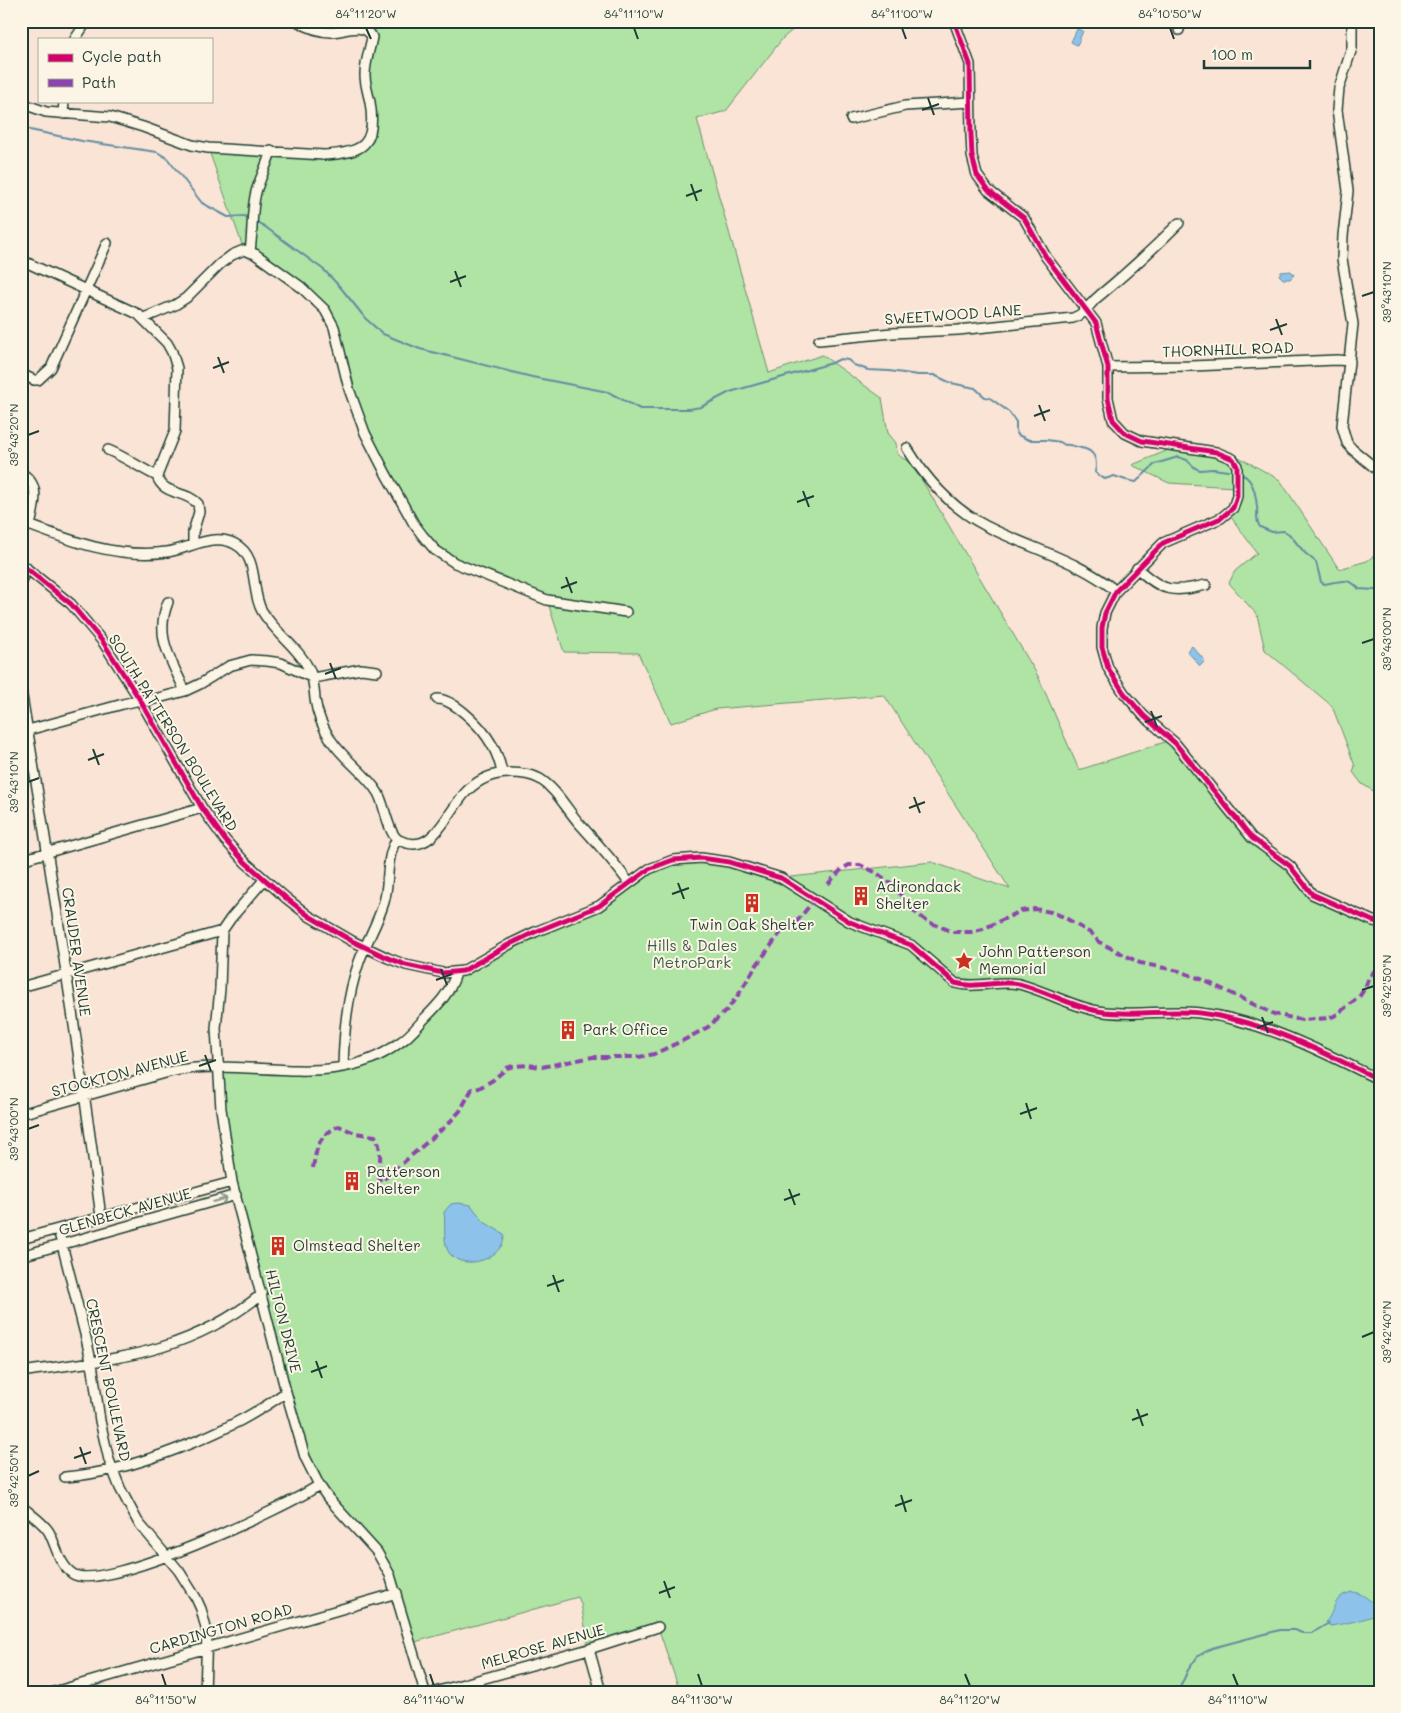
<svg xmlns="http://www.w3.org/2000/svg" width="1401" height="1713" font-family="Mali,sans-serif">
<rect width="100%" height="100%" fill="#fae4d5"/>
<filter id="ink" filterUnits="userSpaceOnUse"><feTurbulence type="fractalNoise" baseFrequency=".02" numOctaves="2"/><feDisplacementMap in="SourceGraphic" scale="10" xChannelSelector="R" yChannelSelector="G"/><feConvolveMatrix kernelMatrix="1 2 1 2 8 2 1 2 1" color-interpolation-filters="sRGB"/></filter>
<g filter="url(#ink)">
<path fill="#b0e4a5" stroke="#68906c" d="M310,21h493l-20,17 -57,73 -29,8 72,254 53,-18 60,43 6,35 8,10 1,10 5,5 6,3 15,21 115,194 41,94 92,-30 97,110 44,44 68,28v770h-700l-22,-65 -69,22 -8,-45 -3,-7 -167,46 -21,-68 -78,-103 -80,-290 -13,-115 82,3 78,-14 49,-41 28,-42 20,-8 113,-54 60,-42 52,-11 80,20 151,-16 78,27 -126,-194 -168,14 -45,14 -33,-70 -74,-1 -17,-52 -76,-30 -41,-26 -65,-111 -40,-123 -81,-60 -36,-102 134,6 27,-16 -3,-54 6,-47 -24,-8 -40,-2z
M1171,449c19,3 47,3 61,17l2,21 -65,-4 -37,-18z
M1235,455l45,25 59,89 28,-8 13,-10v244l-18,-11 -9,-12 2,-6 -23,-60 -67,-56 -8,-35 -28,-32 6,-12 22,-18 -26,-36c12,-14 15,-46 4,-62z"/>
<path fill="#8dc3eb" stroke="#618da2" d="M1077,29l6,2 -6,14 -6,-3z
M1291,271l3,4 -4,4h-7l-4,-4 2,-3z
M1192,646l13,15 -5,5 -13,-15z
M458,1203l13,2 13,17 20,12c2,24 -39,38 -54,20 -8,-9 -4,-30 -6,-42l7,-8z
M1353,1592c12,2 18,10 27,17v4c-16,7 -32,10 -50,13l-4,-4c10,-13 7,-27 27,-30z"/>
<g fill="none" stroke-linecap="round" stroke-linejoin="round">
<path stroke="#618da2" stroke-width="2" d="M21,125l9,5 52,11 75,11 10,6 35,45 26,14 17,-1 5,3
M254,221l10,5 60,44 17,18 25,31 17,15 37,15 112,28 76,15 32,17h49l12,-2 29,-15 102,-29 8,-4 8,1 6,5 14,5 21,1 29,4h16l17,8 24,5 10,9 5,1 19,14 7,10v9l2,4 11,5h18l13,2 5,3c6,-1 10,2 16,3 13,2 17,11 14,24l4,4 6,3 9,-3 12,4 10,2 19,-18 23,-7 9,3 8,8 5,2 13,-1 15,2
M1243,475c11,5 13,22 14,32 1,8 -2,13 3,20l12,5 12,-1 5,3 16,19 11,9 5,20 3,2c14,-2 24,-8 35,5l16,1 5,3
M1178,1692l10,-22 10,-14 14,-8 68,-18h15l7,3h10l17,-10"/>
<g stroke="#1f3d34" stroke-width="12">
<path id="minor" d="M954,21l16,43 1,71 1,21 5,19 11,15 36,28 22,39 50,66 12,44v31l5,22 12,13 17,8 74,11 17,7 4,7v30l-4,12 -12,10 -58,25 -47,48 -11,22 -3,15v19l6,21 16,25 20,23 31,27 77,95 38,28 22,28 61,27 7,1
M1352,21v27l-13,40 -2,22 11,81 -5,45 -1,23 11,65 -11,102 5,17 5,6 28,23
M1179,30l1,-9
M75,39l12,-18
M21,103l25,9 64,5 33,10 49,18 16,3 116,7c39,-2 53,-10 46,-53 -2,-9 -5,-18 -5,-27 0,-13 5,-26 7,-38 -7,-16 -29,-5 -41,-5 -12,0 -24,-5 -34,-11
M63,114l1,-13
M851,119l54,-13 65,-4
M250,251c3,-19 1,-40 6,-59 4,-14 11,-27 15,-41
M21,260l117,54 29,29 5,9 5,16 -2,63 -18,45c6,20 29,14 41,28l1,8 -6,20v12
M144,318l31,-13 11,-7 34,-34 12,-9 12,-5 11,4 46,33 24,23 9,17 15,62 16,44 21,41 28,50 9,12 12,14 20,13 92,37 79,12
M819,340l73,-7 66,-3 115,-12c16,-6 14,-13 26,-22 28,-23 54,-47 80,-73
M1108,367l84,-1 145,-6 13,1
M21,374l13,6h4l13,-12 56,-125
M907,448c19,31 46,61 79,78 43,22 92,34 130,65
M108,450c17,7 32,18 49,26
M21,473c21,12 13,33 9,53
M21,522c47,18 95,37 146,30 22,-3 46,-20 68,-8 25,13 15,47 27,67 13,22 36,36 47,58 5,10 5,20 6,30 2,15 8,29 16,41 13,20 35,33 47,53 7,12 10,42 21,47 35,18 49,-31 68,-49 12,-12 27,-18 43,-18 10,0 21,1 30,6 16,10 26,29 38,43 18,20 36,39 51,61
M21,564l50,40 32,38 37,58 62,108 23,32 20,22 41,36 23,18 43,25 36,17 18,7 37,8 20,-2 47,-27 25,-12 64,-26 50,-37 24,-9 28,-2 28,4 52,16 69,44 61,23 44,38c21,6 43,-3 64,1 27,7 51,22 79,27 34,6 68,-2 102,2 65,8 122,39 180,67
M1137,568c26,24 35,25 69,17
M21,583l5,-16
M168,602c-14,35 3,57 17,89
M21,690c29,175 57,351 80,527
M437,699c16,0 41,25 50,38 7,10 13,24 15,36
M21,732l102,-28 17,-4 7,1 38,-10 15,-7 29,-18 22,-6 16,1 14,2 32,15 48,-9 16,2
M21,860l181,-52
M264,880l-33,38 -9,13 -2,58 -4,39 5,81 11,73 54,210 19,65 14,28 9,13 49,54 13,23 35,117
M21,987l201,-56
M343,1067c1,-36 4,-70 16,-105 7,-20 19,-39 25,-60 6,-20 1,-45 13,-63
M21,1114l148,-42c75,-18 164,22 230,-29 10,-6 17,-15 25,-24 13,-13 27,-27 32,-46
M58,1229l28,109 7,32 7,51 9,39 11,28 18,34 41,49 17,27 5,11 6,23 -2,60
M21,1239l211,-57
M21,1256l215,-61
M21,1372c94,-14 163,-16 241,-78
M65,1477c67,-5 167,-45 221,-85
M21,1506c8,7 23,17 28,26 7,13 10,33 24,42 30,19 215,-67 246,-89
M589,1649l12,43
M54,1692l343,-99
M435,1692l154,-43 69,-22"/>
</g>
<use href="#minor" stroke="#fcf5e5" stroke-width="9"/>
<path stroke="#8e44ad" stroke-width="4" stroke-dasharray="8 4" stroke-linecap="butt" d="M828,884l14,-15 7,-4h11l15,7 17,12 24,29 12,9 26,10h17l12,-3 38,-18 14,-2 16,3 13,5 28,17 7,8 41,21 39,8 22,8 73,35 28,6 28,-2 6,-3 23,-18 6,-9 4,-11 11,-12
M313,1168c4,-22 5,-32 26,-42l16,7 20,3c9,13 3,32 5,46
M384,1179l63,-54 13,-14 12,-22 7,-1 14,-8 14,-12 6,-2 15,-1 14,2 51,-10h46l15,-3 32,-15 22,-12 19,-17 11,-15 18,-29 25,-34 12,-6 22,-27"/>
<g stroke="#fcf5e5" stroke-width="8">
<path id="cycleway" d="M954,21l16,43 1,71 1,21 5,19 11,15 36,28 22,39 50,66 12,44v31l5,22 12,13 17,8 74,11 17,7 4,7v30l-4,12 -12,10 -58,25 -47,48 -11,22 -3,15v19l6,21 16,25 20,23 31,27 77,95 38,28 22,28 61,27 7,1
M21,564l50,40 32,38 37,58 62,108 23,32 20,22 41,36 23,18 43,25 36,17 18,7 37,8 20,-2 47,-27 25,-12 64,-26 50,-37 24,-9 28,-2 28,4 52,16 69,44 61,23 44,38c21,6 43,-3 64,1 27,7 51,22 79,27 34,6 68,-2 102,2 65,8 122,39 180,67"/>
</g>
<use href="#cycleway" stroke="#d6006c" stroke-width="5"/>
</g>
<defs><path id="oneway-shaft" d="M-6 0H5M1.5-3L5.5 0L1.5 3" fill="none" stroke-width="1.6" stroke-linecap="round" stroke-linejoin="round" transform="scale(1.25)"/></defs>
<use stroke="#8e998c" href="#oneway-shaft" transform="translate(220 1200) rotate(-16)"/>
</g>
<path fill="none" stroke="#1f3d34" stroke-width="2" d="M366,28l5,11M634,28l4,11M902,28l4,11M1170,28l4,11M928,98l6,17M922,110l17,-6M691,184l6,17M686,196l16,-6M455,271l6,16M450,282l16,-6M1362,296l12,-4M1276,319l6,16M1270,330l17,-6M218,357l6,16M213,368l16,-6M1039,405l6,16M1034,416l16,-6M28,435l11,-4M803,491l6,16M797,502l17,-6M566,577l6,16M561,588l16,-6M1362,643l12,-4M330,663l6,16M325,674l16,-6M1151,711l6,16M1145,722l17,-6M93,749l6,16M88,760l16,-6M28,782l11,-4M914,797l6,16M909,808l16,-6M678,883l6,16M672,894l17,-6M441,969l6,16M436,980l16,-6M1362,990l12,-4M1262,1017l6,16M1257,1028l16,-6M205,1055l6,16M199,1066l17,-6M1026,1103l5,16M1020,1114l17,-6M28,1129l11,-4M789,1189l6,16M784,1200l16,-6M553,1275l6,17M547,1286l17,-6M1362,1337l12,-5M316,1361l6,17M311,1372l16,-6M1137,1409l6,17M1132,1420l16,-6M80,1447l6,17M74,1458l17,-6M28,1476l11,-5M901,1495l5,17M895,1506l17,-6M664,1581l6,17M659,1593l16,-6M162,1674l4,12M430,1674l4,12M698,1674l4,12M965,1674l5,12M1233,1674l5,12"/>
<defs>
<g id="building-bare" transform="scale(1.5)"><path d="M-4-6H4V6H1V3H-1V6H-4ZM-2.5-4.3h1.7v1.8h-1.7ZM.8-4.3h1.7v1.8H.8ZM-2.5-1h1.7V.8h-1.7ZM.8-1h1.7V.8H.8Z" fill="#c8321e" stroke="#fcf5e5" stroke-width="2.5" paint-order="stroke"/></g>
<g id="sight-bare" transform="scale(1.5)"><path d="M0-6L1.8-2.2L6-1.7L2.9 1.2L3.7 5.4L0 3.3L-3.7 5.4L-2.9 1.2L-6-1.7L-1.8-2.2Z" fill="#c8321e" stroke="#fcf5e5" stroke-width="2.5" paint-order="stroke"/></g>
</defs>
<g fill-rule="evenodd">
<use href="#building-bare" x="861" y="896"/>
<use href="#building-bare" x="752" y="903"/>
<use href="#sight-bare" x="964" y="961"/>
<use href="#building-bare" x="568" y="1030"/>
<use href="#building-bare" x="352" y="1181"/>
<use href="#building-bare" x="278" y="1246"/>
</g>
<g text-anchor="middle" stroke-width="4" stroke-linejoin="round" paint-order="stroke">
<g font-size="15" fill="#1f3d34" stroke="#fcf5e5">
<text transform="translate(953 315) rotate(-4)" y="5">SWEETWOOD LANE</text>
<text transform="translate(1228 350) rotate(-2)" y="5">THORNHILL ROAD</text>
<text transform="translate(173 733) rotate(58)" y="5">SOUTH PATTERSON BOULEVARD</text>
<text transform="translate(76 952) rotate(82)" y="5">CRAUDER AVENUE</text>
<text transform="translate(120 1074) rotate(-15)" y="5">STOCKTON AVENUE</text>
<text transform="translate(125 1212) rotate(-16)" y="5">GLENBECK AVENUE</text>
<text transform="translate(283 1321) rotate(76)" y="5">HILTON DRIVE</text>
<text transform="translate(108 1380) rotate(78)" y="5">CRESCENT BOULEVARD</text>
<text transform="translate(221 1629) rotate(-16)" y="5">CARDINGTON ROAD</text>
<text transform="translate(543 1647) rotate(-16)" y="5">MELROSE AVENUE</text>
</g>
<g font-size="15" fill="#1f3d34" stroke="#fcf5e5" text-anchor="start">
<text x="876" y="892">Adirondack<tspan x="876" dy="17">Shelter</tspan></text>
<text x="752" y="930" text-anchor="middle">Twin Oak Shelter</text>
<text x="979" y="957">John Patterson<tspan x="979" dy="17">Memorial</tspan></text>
<text x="583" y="1035">Park Office</text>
<text x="367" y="1177">Patterson<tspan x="367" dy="17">Shelter</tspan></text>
<text x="293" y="1251">Olmstead Shelter</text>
</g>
<g font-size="15" fill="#3c5e4b" stroke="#fcf5e5">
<text x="692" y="951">Hills &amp; Dales<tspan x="692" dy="17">MetroPark</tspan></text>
</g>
</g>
<rect width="1401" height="1713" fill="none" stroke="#fcf5e5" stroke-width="55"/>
<rect x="38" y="38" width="175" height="65" fill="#fcf5e5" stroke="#a4ab9e"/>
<rect x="48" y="54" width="25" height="8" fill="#d6006c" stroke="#a4ab9e"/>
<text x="82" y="62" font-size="15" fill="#1f3d34">Cycle path</text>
<rect x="48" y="79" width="25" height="8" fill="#8e44ad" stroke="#a4ab9e"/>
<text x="82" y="88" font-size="15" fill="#1f3d34">Path</text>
<path d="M1204 60v8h106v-8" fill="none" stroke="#1f3d34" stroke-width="2.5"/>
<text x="1211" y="60" font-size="15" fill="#1f3d34" stroke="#fcf5e5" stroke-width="4" paint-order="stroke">100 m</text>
<rect x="28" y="28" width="1346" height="1658" fill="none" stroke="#1f3d34" stroke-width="2"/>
<g font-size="12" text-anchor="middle" fill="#1f3d34">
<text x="366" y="18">84°11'20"W</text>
<text x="634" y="18">84°11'10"W</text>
<text x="902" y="18">84°11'00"W</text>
<text x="1170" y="18">84°10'50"W</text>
<text transform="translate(1387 292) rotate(-90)" y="4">39°43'10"N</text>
<text transform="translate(14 435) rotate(-90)" y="4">39°43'20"N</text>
<text transform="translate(1387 639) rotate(-90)" y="4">39°43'00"N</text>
<text transform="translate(14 782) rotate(-90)" y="4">39°43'10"N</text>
<text transform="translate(1387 986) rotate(-90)" y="4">39°42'50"N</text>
<text transform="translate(14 1129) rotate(-90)" y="4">39°43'00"N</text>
<text transform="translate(1387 1332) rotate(-90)" y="4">39°42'40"N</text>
<text transform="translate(14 1476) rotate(-90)" y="4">39°42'50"N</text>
<text x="166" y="1704">84°11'50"W</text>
<text x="434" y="1704">84°11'40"W</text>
<text x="702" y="1704">84°11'30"W</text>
<text x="970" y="1704">84°11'20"W</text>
<text x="1238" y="1704">84°11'10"W</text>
</g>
</svg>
